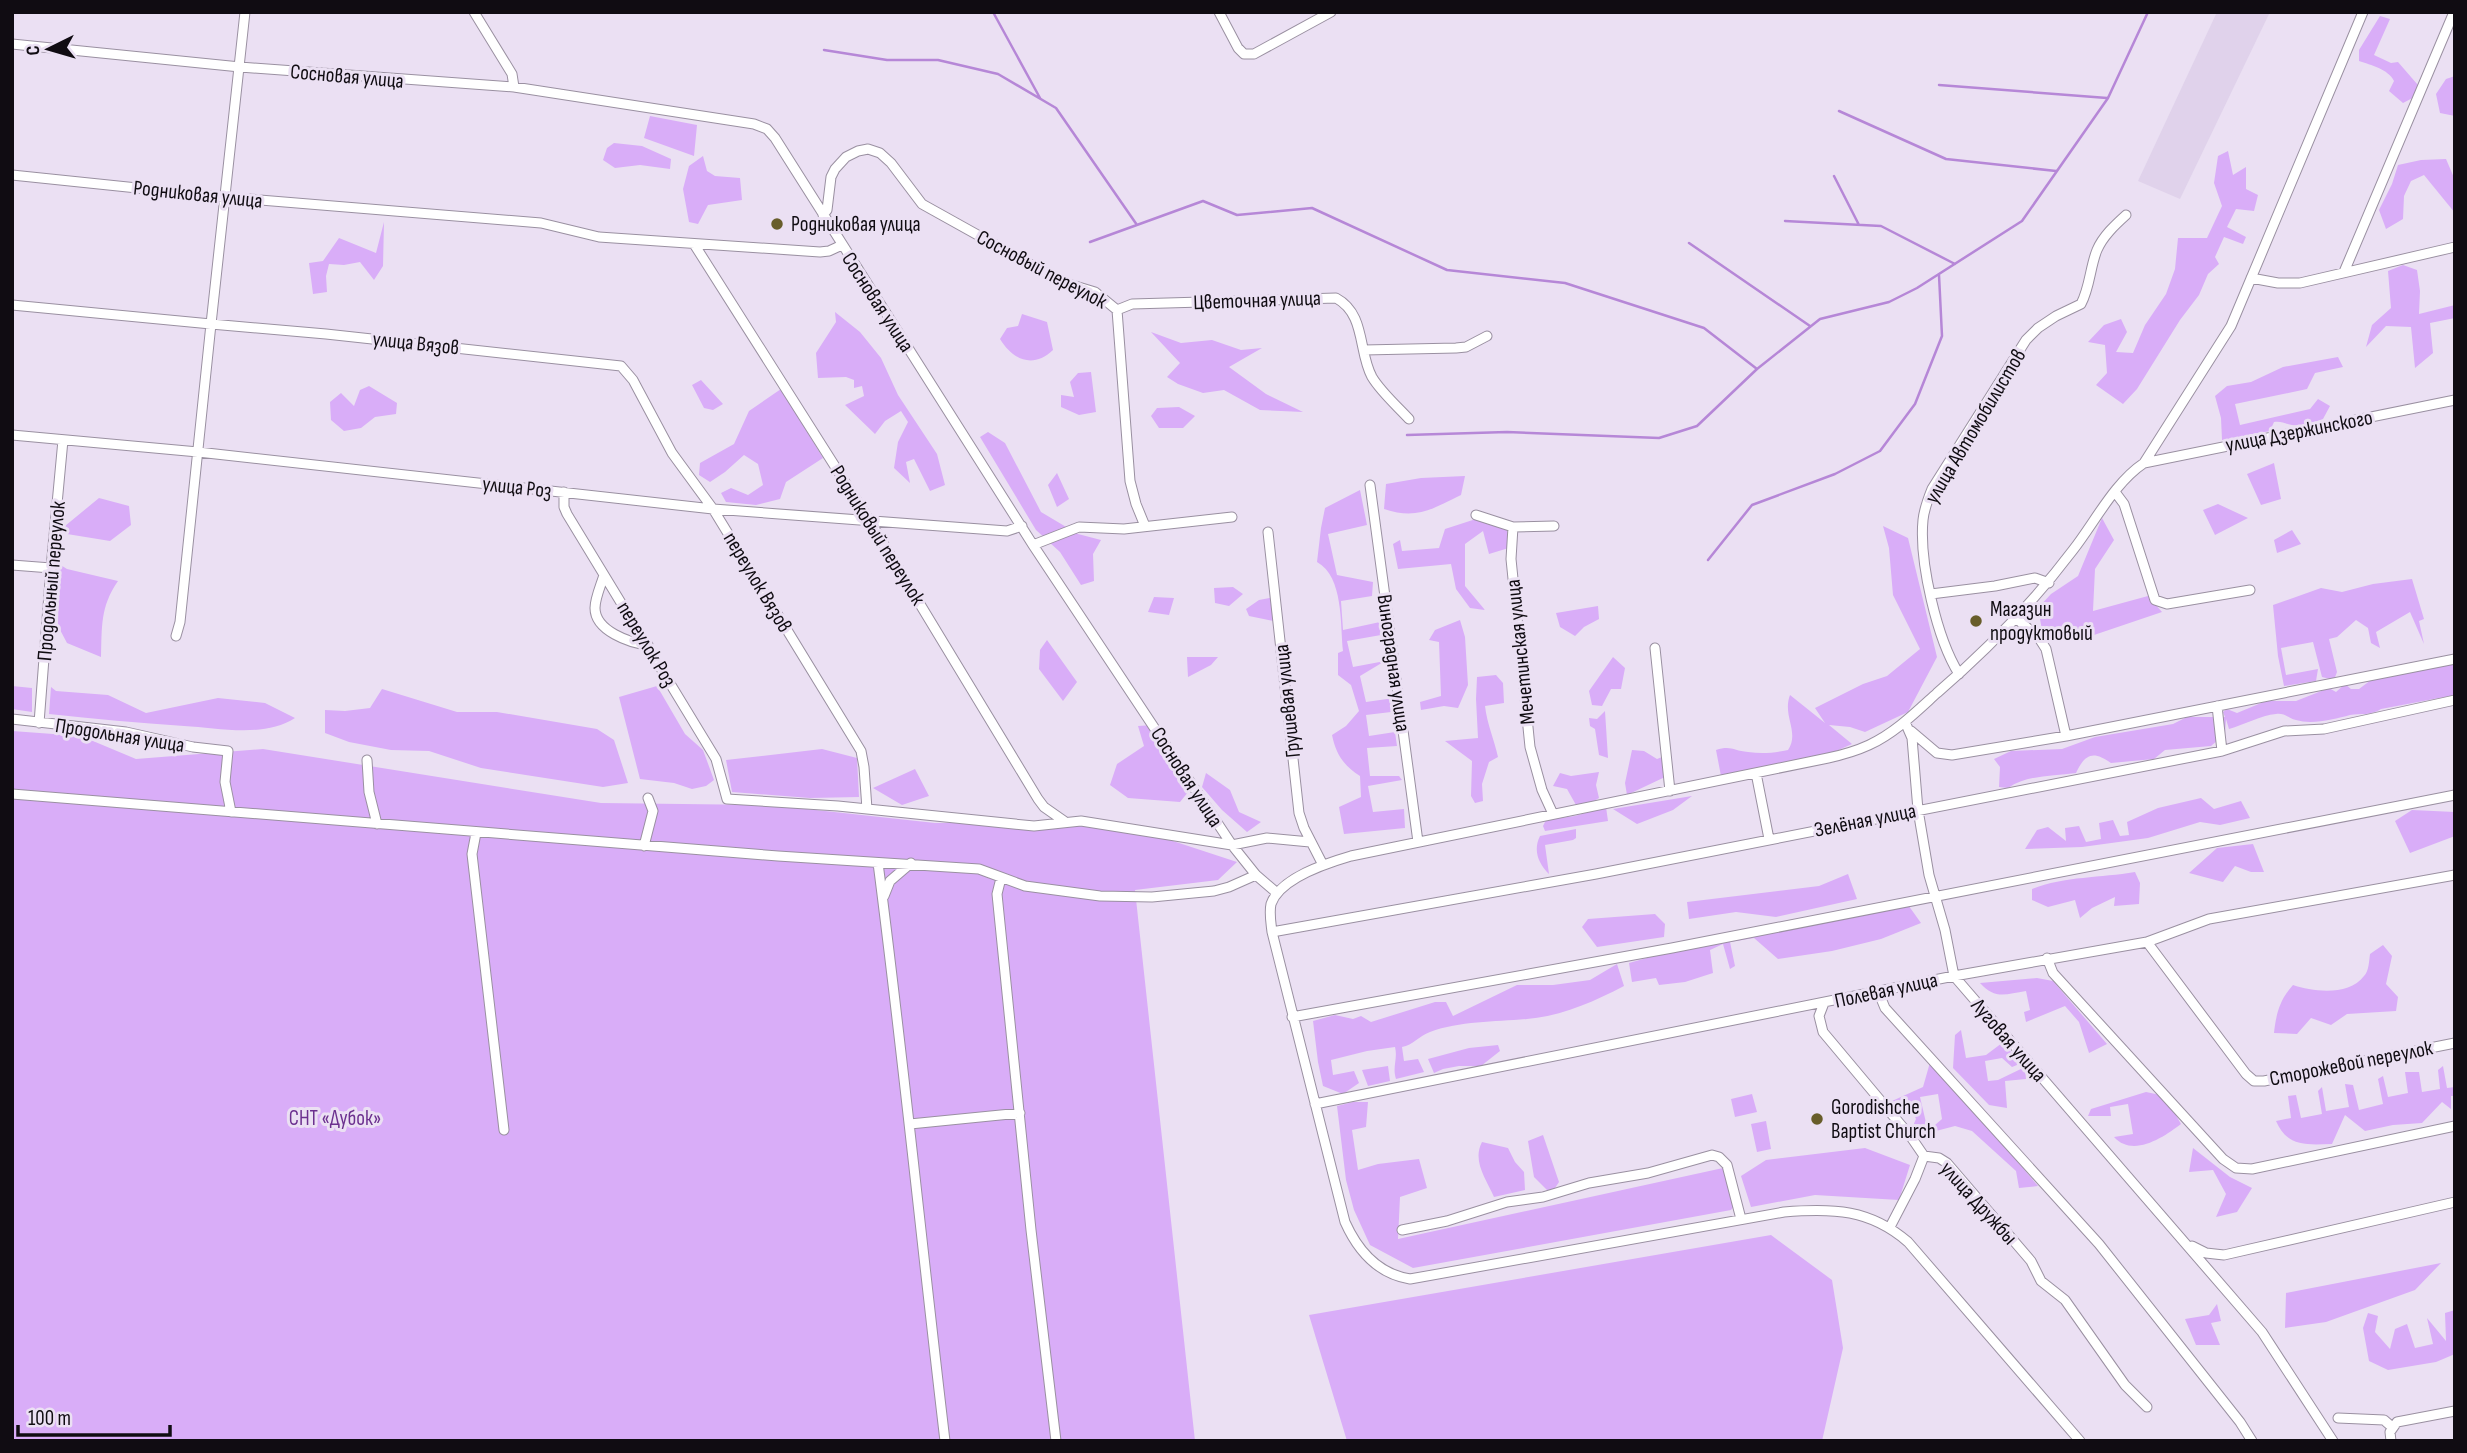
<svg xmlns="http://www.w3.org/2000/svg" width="2467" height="1453" font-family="'Sofia Sans Condensed',sans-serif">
<rect width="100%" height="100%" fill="#ebe0f3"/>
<path fill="#e0d2eb" d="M2217,12h53l-90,187 -42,-18z"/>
<path fill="#d9adf8" d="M2380,16l10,3 -16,36 17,8 7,-1 26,30 -21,11 -14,-12 5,-10c-6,-12 -23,-16 -35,-20v-11z
M2455,76v40l-15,-3 -4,-19 10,-15z
M650,116l47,9 -3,31 -50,-18z
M614,143l28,3 29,13 -1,10 -30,-4 -25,3 -12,-8 4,-12z
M2228,151l5,24 13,-8v22l12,6 -4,16 -18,-2 -9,18 19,10 -3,7 -19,-7 -9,20 4,7 -11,10 -9,21 -19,25 -43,69 -14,15 -27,-19 11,-12 -2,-28 -17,-3 16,-17 17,-6 6,13 -11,20 17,1 12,-28 21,-31 9,-25 3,-31h29l15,-32 -8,-23 4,-27z
M703,156l4,15 8,5 25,2 2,22 -34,5 -10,19 -9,-2 -6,-33 6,-23z
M2446,159l9,21v33l-31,-38 -13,6 -7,15 -1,23 -17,10 -7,-19 13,-26 6,-19 23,-5z
M384,222l-1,44 -9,14 -14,-18 -16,3 -15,-1 -3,12 1,16 -14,2 -4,-31 14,-2 16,-23 37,15z
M2403,265l14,5 3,21 -1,23 36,-9v13l-25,5 3,30 -18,15 -4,-41 -25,-1 -20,21 6,-22 19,-17 -3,-37z
M835,312l25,20 21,26 17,37 39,59 8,31 -15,6 -16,-32 -8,3 4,21 -16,-15 4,-26 10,-20 -7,-11 -16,10 -10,13 -30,-29 19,-9 -2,-10 -8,2v-8l-8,-3 -28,1 -2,-25 20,-31z
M1022,314l25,8 6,28c-20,19 -40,10 -53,-11l7,-11 11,-2z
M1151,332l30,11 31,-3 29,10 21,-2 -33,19 37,27 37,18 -43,-2 -36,-20 -21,3 -25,-9 -11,-7 13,-14z
M2338,357l5,10 -28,6 -8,16 -72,15 5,21 70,-16 8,-10 12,7 -7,13c-9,3 -20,8 -31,6 -7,-1 -10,-4 -18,-3l-4,9 -48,9 -1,-22 -6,-22 12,-10 24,-4 32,-15z
M1091,372l5,40 -17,3 -18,-8v-12l13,2 -4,-15 8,-9z
M701,380l22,24 -10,6 -9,-2 -12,-23z
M369,386l28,17 -1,11 -21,3 -14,11 -17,3 -13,-11 -1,-18 11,-9 13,13 6,-16z
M781,389l42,69 -37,24 -6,17 -24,6 -30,-3 -5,-9 10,-5 17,7 15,-10 -5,-21 -14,-9 -19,17 -15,10 -11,-7 1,-12 34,-19 15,-33z
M1179,407l16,9 -12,12h-24l-8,-12 6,-8z
M988,432l17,11 36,69 37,22 23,6 -8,14 1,27 -13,4 -21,-33 -24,-22 -56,-93z
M2274,463l7,36 -20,6 -14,-31z
M1057,473l12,26 -12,8 -9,-22z
M1465,476l-4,19c-29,14 -44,25 -77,14l2,-25 35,-6z
M1360,490l7,35 -39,9 9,41 36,7 -1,14 -31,5 2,29 37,-8 1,13 -34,6 6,26 32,-6 -25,15 6,26 28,-4 -3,14 -25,3 3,21 26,-4 2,14 -30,2 3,28h29l3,4 -34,6 5,26 31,-3 1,19 -61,6 -5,-27 22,-10 -1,-21c-17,-11 -24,-22 -28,-41l14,-9 13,-15 -8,-26 -13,-10v-22l5,-2c-3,-26 1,-74 -26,-89l4,-34 4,-20z
M99,498l30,8 2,19 -21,16 -43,-7 -2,-8z
M2218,504l30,14 -33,17 -12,-25z
M1482,517l23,7 7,23 -23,7 -6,-23 -18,13v42l20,24 -15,-2 -14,-19 -5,-25 -53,5 -5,-25 7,-4 2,11 37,-3 6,-19z
M2102,518l12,22 -19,29 -2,42 55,-15 14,16 -68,23 -52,-5 -4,-22 13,-14 27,-18z
M1883,526l25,12 29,119 -29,55 -43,20 -15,-5 -21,-2 23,19 -27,12 -104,20 -5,-26c15,-5 18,1 32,2 14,2 26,1 40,-2 12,-18 -6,-34 2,-55l35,28 -10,-15 48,-24 24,-8 33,-27 -27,-54 -4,-47z
M2292,530l9,14 -24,9 -3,-13z
M59,564l8,5 51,12c-18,26 -16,46 -17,76l-34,-14 -9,-17z
M2412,579l12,40 -5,2 5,23 -14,-32 -34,20 4,16 -9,-5 -3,-15 -12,-8 -19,17 -8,2 8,33 -3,8 -12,-3 -9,-35 -32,6 5,27 32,-6 -2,12 -32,5 -6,-30 -5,-51 48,-17 21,4 31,-8z
M1233,587l10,7 -14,12 -14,-3 -1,-15z
M1154,597l20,1 -5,17 -21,-3z
M1275,597l3,25 -29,-6 -3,-7 13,-9z
M1598,606l1,13 -15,8 -9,9 -15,-9 -4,-14z
M1460,620l5,17 3,48 -10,23 -14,-2 -23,4 -1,-8 21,-6 -2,-54 -10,-2 6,-10z
M1047,640l30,42 -14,19 -24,-32 1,-19z
M1187,657h31l-7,8 -23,12z
M1613,657l12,11 -4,21h-10l-9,17 -10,-1 -3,-14z
M2455,663v32l-74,14c-11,7 -20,4 -31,6 -15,4 -38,10 -54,5 -8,-2 -11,-7 -20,-6 -15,1 -32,11 -47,15l-3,-10 -1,15 -14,12 -46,4 -11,9 -43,4c-18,-13 -26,-9 -35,10 -23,3 -49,2 -68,15l-9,-1 1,-20 -6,-8 17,-8 51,-2 33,-12 78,-13 14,-7h38l-2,-5 4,-3 10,4 29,-12h30l33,-13 7,4 9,-8 6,5h8l12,-9z
M1496,675l7,8 1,20 -19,3c2,18 9,33 13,51l-9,5 -7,22 1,17 -8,2 -4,-7 1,-35 -27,-20 33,-3 -2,-39 1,-22z
M12,686l20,2v24l-20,-3z
M657,686l28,48 18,16 11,30 -8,6 -14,3 -18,-6 -34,-4 -21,-82z
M51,687l5,4 52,4 38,18 72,-15 47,5 30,15c-31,20 -76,10 -111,8 -45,-3 -90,-7 -135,-12z
M382,689l75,23h40l100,17 17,11 14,43 -25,4 -122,-19 -52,-17 -38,-1 -42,-8 -24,-9v-23l20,1 25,-3z
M1605,711l3,47 -9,-3 -4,-26 -5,-3 -1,-8 8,1z
M1153,725l40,61 -13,16 -52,-4 -18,-13 7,-21 27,-18 -6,-20z
M12,731l69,5 55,23 127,-10 338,54 169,2 165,18 180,-1 122,40 -19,18 -83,10 60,551h-1183z
M822,749l35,9 2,39 -49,1 -78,-6 -6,-32z
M1632,750l12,1 13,8 5,-2 3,20 -38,18 -2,-12z
M915,769l14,27 -27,9 -29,-17z
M1599,772l-3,13 3,13 -8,5 -15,2 -9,-16 -14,-3 7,-13 11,3z
M1206,773l24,17 9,22 22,10 -14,10 -25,-22 -20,-23z
M1692,796l-19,14 -36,14 -24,-15z
M2201,798l13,11 27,-8 9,17 -30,7 -20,-3 -52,16 -66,9 -57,2 12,-19 11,-3 18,14 -1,-13 14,-2 7,16 15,-3 -2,-16 14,-3 7,16 9,-1 -2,-13 31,-14z
M1606,807l2,14 -63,10 -2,-5 3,-6 29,-4z
M2412,810l43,2v24l-45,17 -15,-32z
M1576,829v9l-3,2 -28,5 4,29c-11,-11 -16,-24 -9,-38z
M2253,844l11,28h-13l-16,-6 -12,16 -34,-9 28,-25z
M2135,872l5,11 -1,21 -25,2 1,-9 -23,11 -12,10 -5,-18 -27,7 -16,-7v-11c33,-13 69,-11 103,-17z
M1848,874l9,25 -81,18 -40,-5 -47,7 -2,-17 132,-16z
M1906,902l15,21 -40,16 -49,12 -54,8 -24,-21 -24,4 5,24 -5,3 -7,-25 -13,6 3,23 -28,9 -26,3 -3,-7 -24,4 -3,-19 32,-9z
M1655,914l10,10 -1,13 -67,10 -15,-20 6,-8z
M2383,945l9,11 -6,28 12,13 -2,14 -49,3 -16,11 -20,-7 -14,16 -23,-1c2,-19 6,-34 19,-48 21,7 56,11 71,-9 5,-5 5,-15 6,-22z
M1617,964l7,22c-31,16 -62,30 -97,33 -32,3 -67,2 -97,13 -11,4 -17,13 -28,15l2,14 14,-2 6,13 -28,7c-4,-12 2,-20 -1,-32l-28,4 -36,9 2,15 21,-4 5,12 -16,11 -20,-8 -5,-24 -5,-41 22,-6 18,4 8,-3 10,6 64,-20h11l7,14 64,-31h36l37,-5z
M2037,978l16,3 54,63 -18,9 -10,-31 -14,-16 -39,16 -2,-10 6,-2 -4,-19c-20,3 -31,9 -46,-8z
M1961,1030l5,28 20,-3 16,-12 20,20 -10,4 -10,-9 -17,3 3,20 10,-1 27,-13 1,12 -21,2 2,27 -18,-3 -36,-37 2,-33z
M1498,1045l2,6 -19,15h-22l-16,3 -9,4 -6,-14 41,-11z
M1931,1059l107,127 -19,2 -3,-17 -44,-40 -17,-5 -19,5 -1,-6 7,-6 -4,-25 -18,3 8,34 -2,5 -16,-3 6,-14 -5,-12 -6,9 -13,-4v-11l31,-14z
M1388,1066l2,15 -22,5 -6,-16z
M2443,1066l4,22 8,-1v9h-4v13l-9,-7 -20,21 -29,2 -28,6 -20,-16 -13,29c-25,1 -45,3 -56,-23l15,-3 -3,-22 8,-1 5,23 21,-4 -4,-23 4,-4 4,24 23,-4 -4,-23 8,1 6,25 24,-6 -5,-25 5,-3 5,21 20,-4 -3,-21h14l3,20 18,-3 -2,-19z
M2146,1092l19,4 16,28c-17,13 -48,34 -67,13l19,-3 -5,-30 -18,3 1,9h-23l3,-7z
M1752,1094l5,18 -22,5 -4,-18z
M1353,1102h15l-2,25 -14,3 6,40 20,-6 41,-5 8,29 -27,9 -2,42 325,-71 11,13 3,22 -6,7 -318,58 -43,-23 -16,-35 -8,-30 -9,-74z
M1766,1121l5,28 -14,3 -6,-28z
M1543,1135l16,47 -8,12 -17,-17 -6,-36z
M1482,1142l26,6 7,14 9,10 1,18 -31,7c-8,-18 -22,-36 -12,-55z
M1865,1148l45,17 -11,35 -84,-5 -64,12 -10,-31 25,-16z
M2193,1148l37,29 22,11 -15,24 -21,5 10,-23 -13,-24 -24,2z
M1771,1235l61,45 11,68 -21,93h-475l-38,-126z
M2441,1263l-26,27 -89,32 -41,6 1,-35z
M2217,1304l4,17 -10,2 9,22h-24l-11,-26 24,-4z
M2455,1310v44l-19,8 -48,8 -19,-9 -6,-33 5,-15 10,3 -3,16 15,17 5,-20 12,-5 8,24 18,-4 -6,-26 19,23 -1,-28z"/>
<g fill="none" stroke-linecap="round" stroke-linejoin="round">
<path stroke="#b687d7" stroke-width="2.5" d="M993,12l47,86
M824,50l63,10h51l60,14 58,34 81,117
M1939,85l168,13
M1839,111l107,48 110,12
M1834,176l25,49
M1785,221l96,5 74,38
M1090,242l113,-41 34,14 75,-7 135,62 118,13 139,45 53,41
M1689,243l121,83
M1407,435l100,-3 152,6 38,-12 60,-57 63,-50 69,-17 28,-14 105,-67 86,-123 40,-86
M1708,560l44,-55 83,-31 45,-23 35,-47 27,-68 -3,-61"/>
<g stroke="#9a90a1" stroke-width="11">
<path id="minor" d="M245,12l-34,312 115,10 295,32 12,14 39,73 41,56 148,242 3,16 3,42
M474,12l38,62 2,13
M1219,12l19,36 6,6h10l77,-42
M12,44l228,23 274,20 240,37 13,5 8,9 258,407 199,300 24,30 21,18
M12,175l212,22 317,26 58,14 221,15 9,-1 13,-6
M823,215l4,-5 4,-33 4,-8 11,-12 12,-6 10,-2 12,4 11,10 31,41 140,78 33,10 22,18 13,171 6,23 9,22
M694,244l175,276 169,279 6,8 20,14
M2344,272l110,-260
M2251,278l27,5h22l155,-36
M12,305l199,19 -31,298 -4,14
M1117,310l15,-6 204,-6c30,16 22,54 36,79 9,15 25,29 37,42
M1364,350l92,-2 10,-1 21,-11
M12,435l186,17 515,57 294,22 15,-5
M2144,463l87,-137 132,-314
M1370,485l48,357
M564,492v15l3,7 149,245 11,40 111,7 196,20 47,-5 151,24 35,-7 43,4
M2115,492l9,12 31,96 12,4 83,-14
M1476,515l37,12
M1268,532l31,281 5,15 19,37
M1033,545l46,-18 45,2 108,-12
M12,565l39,3
M604,575c-3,10 -9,23 -9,33 0,23 35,35 53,37
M1931,594l64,-8 40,-8 14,5
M2016,618l23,20 7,11 20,87
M1655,648l15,143
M1959,674c-22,-35 -40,-112 -36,-154 1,-11 5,-21 9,-31l94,-149 12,-12 18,-12 25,-12c9,-17 9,-37 16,-54 6,-14 18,-25 29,-35
M2217,706l5,45
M12,719l114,13 67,15 35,4 -3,31 6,30
M1905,722l7,16 6,72 11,65 16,55 9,46 308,356 71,109
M39,723l12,-155 12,-128
M1911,731l26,22 15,2 114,-19 389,-77
M367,760l2,32 8,32
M1756,773l13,66
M12,794l766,62 201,13 46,17 75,10 52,1 62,-6 15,-4 27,-12
M1553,814l-11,-24 -12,-43 -19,-188 2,-32 41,-1
M476,833l-4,21 32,276
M644,846l9,-35 -5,-13
M878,863c25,192 44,385 67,578
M1001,878l-4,16 34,336 25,211
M884,896l6,-15 21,-18
M1272,932l324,-58 626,-123 62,-20 40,-2 131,-29
M2147,942l99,132 8,7h10l191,-38
M2047,958l6,15 170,186 13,9 16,1 203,-43
M1878,991l7,17 214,236 141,178 12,19
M1824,1003l-5,13 4,16 88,105 13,19 15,2 8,5 84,98 10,20 24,19 60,85 22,22
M1292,1017l380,-69 783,-153
M1315,1104l639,-128 193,-34 62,-23 246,-44
M910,1124l110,-11
M1890,1227l25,-48 9,-23
M1402,1230l45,-9 60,-19 36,-5 46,-14 59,-10 64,-18 7,2 8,8 14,54
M2192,1246l14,7 18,2 231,-53
M2338,1418l46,2 8,7
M2080,1441l-172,-199c-38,-33 -75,-34 -124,-30l-374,67c-31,-5 -52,-28 -65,-57l-73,-290c-1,-9 -3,-19 -1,-28 9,-26 56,-41 80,-48l477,-98c14,-3 28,-7 41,-13 26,-12 47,-33 68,-52 50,-43 96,-90 136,-143 22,-28 41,-67 71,-87l311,-63
M2391,1441l-1,-9 7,-10 58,-11"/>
</g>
<use href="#minor" stroke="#fff" stroke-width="9"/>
</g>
<g fill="#685d2a" stroke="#ebe0f3" stroke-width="2.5">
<circle cx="777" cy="224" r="7"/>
<circle cx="1976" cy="621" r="7"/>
<circle cx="1817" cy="1119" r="7"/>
</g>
<g text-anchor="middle" stroke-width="6" stroke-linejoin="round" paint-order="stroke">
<g font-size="21" fill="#100c12" stroke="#ebe0f3">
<text transform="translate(347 76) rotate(5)" y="7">Сосновая улица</text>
<text transform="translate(198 194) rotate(6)" y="7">Родниковая улица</text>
<text transform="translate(1042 269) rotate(28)" y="7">Сосновый переулок</text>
<text transform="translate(1257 300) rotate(-2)" y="7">Цветочная улица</text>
<text transform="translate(878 302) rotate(57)" y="7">Сосновая улица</text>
<text transform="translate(416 343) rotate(6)" y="7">улица Вязов</text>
<text transform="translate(1975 426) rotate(-59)" y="7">улица Автомобилистов</text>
<text transform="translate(2299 431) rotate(-11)" y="7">улица Дзержинского</text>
<text transform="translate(517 487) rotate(6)" y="7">улица Роз</text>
<text transform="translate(878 535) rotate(58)" y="7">Родниковый переулок</text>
<text transform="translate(51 581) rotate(-85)" y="7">Продольный переулок</text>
<text transform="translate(758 582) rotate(59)" y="7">переулок Вязов</text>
<text transform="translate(647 644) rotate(59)" y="7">переулок Роз</text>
<text transform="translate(1520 652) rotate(-96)" y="7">Мечетинская улица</text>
<text transform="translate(1394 663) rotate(82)" y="7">Виноградная улица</text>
<text transform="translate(1287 701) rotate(-96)" y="7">Грушевая улица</text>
<text transform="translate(120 735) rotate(9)" y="7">Продольная улица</text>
<text transform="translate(1187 777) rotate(57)" y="7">Сосновая улица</text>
<text transform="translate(1865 820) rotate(-11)" y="7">Зелёная улица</text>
<text transform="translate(1886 990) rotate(-12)" y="7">Полевая улица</text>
<text transform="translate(2009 1040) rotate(49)" y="7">Луговая улица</text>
<text transform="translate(2351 1063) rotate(-11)" y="7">Сторожевой переулок</text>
<text transform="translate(1979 1203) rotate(48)" y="7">улица Дружбы</text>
</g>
<g font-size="21" fill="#100c12" stroke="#ebe0f3" text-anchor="start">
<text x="791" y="231">Родниковая улица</text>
<text x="1990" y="616">Магазин<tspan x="1990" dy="24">продуктовый</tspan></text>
<text x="1831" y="1114">Gorodishche<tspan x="1831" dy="24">Baptist Church</tspan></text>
</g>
<g font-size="21" fill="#6c308f" stroke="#ebe0f3">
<text x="335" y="1125">СНТ «Дубок»</text>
</g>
</g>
<rect width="2467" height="1453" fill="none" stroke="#100c12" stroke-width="28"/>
<g transform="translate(49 49) rotate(265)" stroke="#ebe0f3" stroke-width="5" paint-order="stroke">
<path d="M0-5L12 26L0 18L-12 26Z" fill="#100c12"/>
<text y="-10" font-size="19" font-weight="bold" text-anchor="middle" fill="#100c12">С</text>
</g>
<path d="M18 1425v10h152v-10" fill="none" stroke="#100c12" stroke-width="3.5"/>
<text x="28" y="1425" font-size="21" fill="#100c12" stroke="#ebe0f3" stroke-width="5" paint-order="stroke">100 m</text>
</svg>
